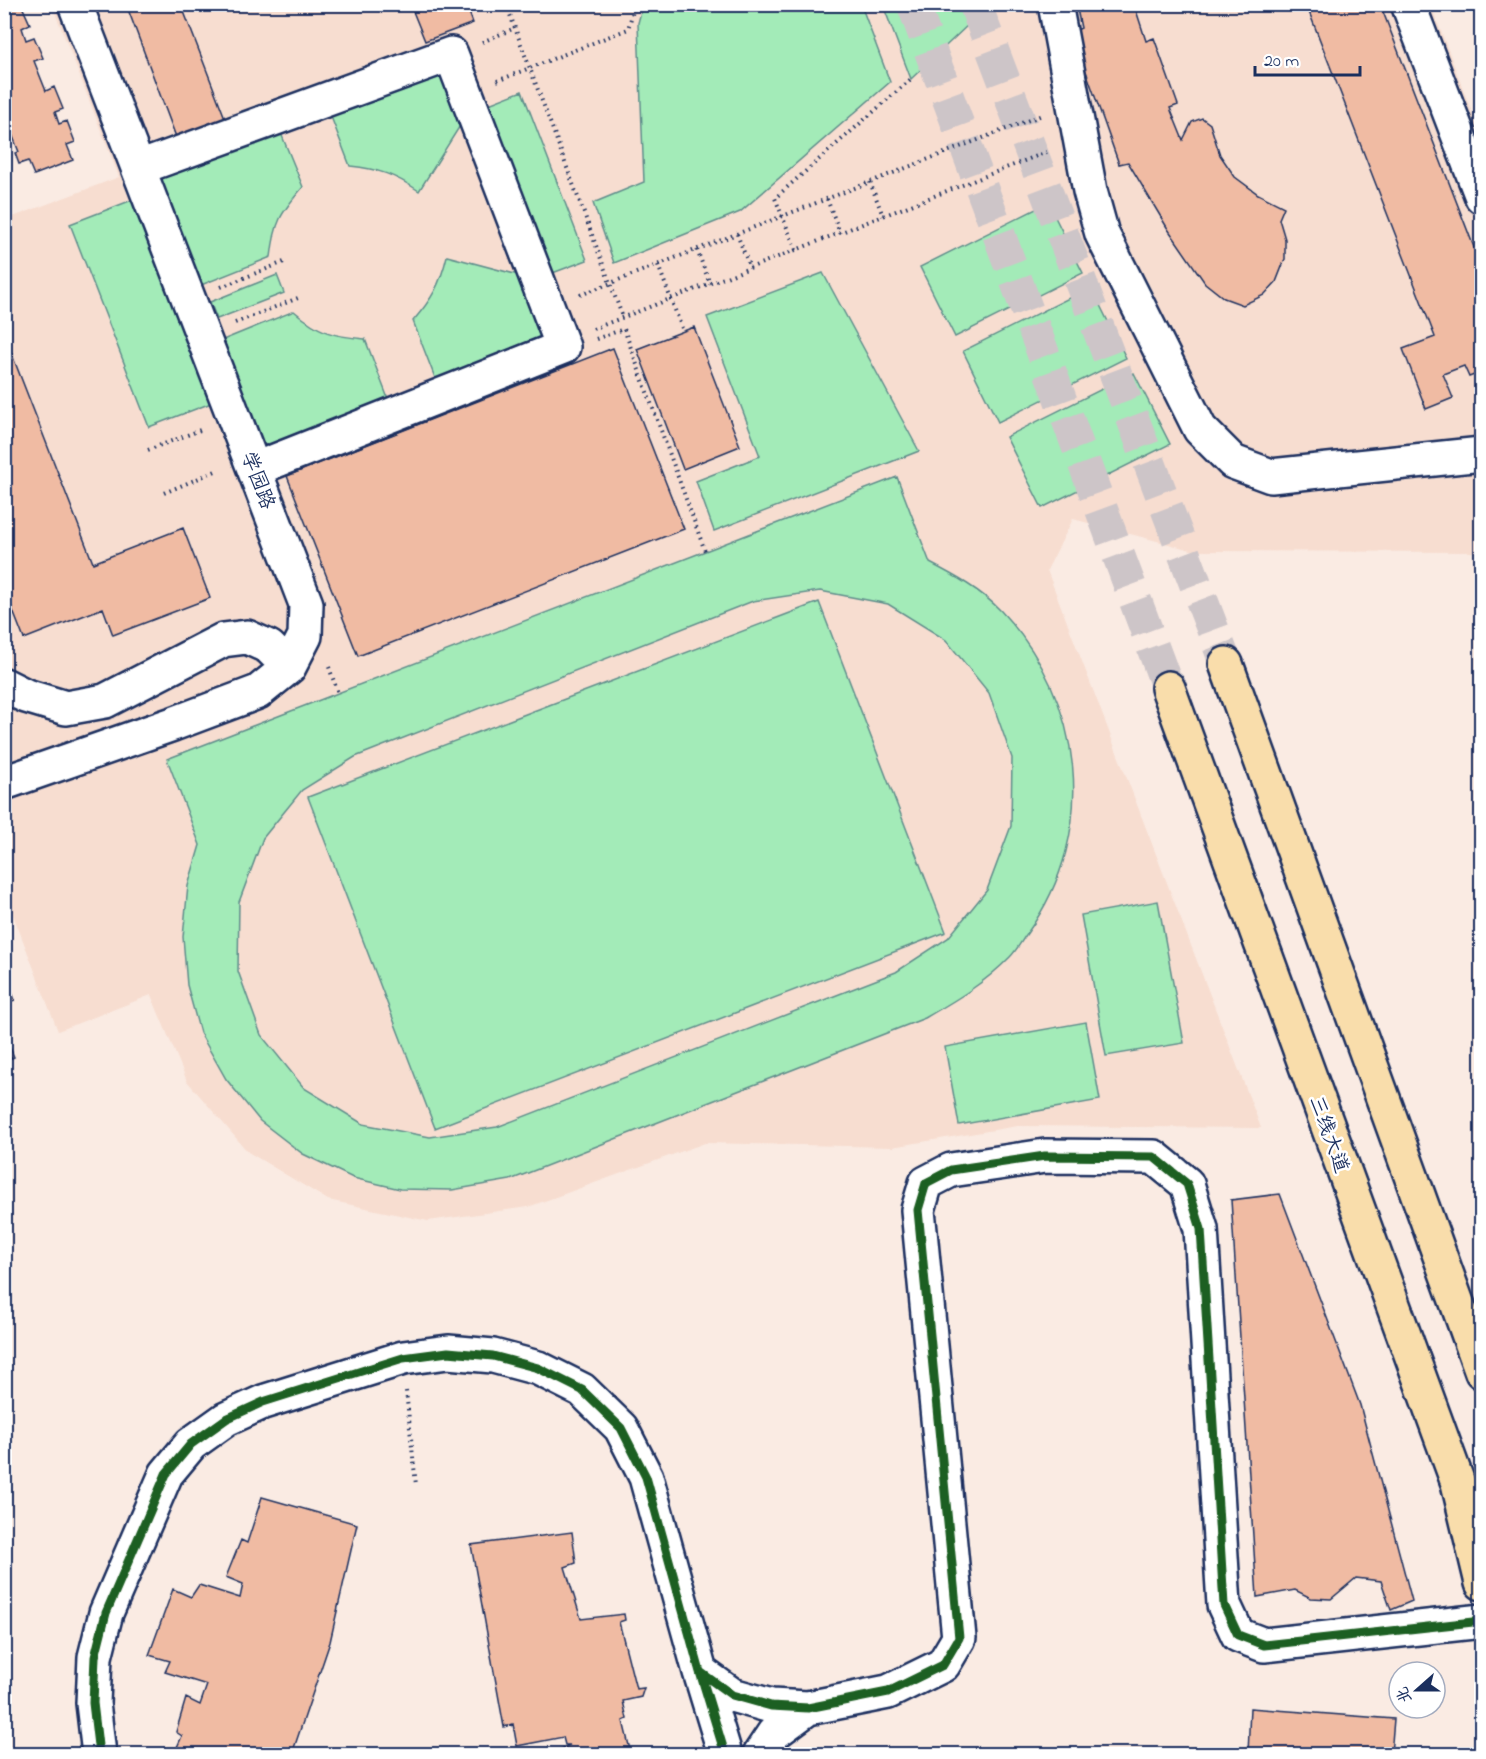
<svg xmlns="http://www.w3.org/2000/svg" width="1486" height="1759" font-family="'Indie Flower','LXGW WenKai TC',sans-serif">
<rect width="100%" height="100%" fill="#faebe3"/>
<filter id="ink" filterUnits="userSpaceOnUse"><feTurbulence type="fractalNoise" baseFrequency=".0167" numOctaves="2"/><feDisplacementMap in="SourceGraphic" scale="12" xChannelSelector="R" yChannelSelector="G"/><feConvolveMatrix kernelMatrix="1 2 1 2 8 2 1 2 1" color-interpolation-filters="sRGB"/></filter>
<g filter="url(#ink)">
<path fill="#f7ddd0" d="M52,5h1379l50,131v416l-286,-1 -122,-32 -26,51 214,558 -243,-2 -126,21 -187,-4 -177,64 -100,14 -100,-21 -80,-48 -61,-71 -36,-86 -93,36 -53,-137v-674l114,-43z"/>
<path fill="#a3ebb8" stroke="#5f8d8b" stroke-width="1.5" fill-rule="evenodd" d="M643,4l218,1 29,77 -150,130 -126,51 -21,-60 51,-21 -6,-159z
M883,5l106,-1v1l-78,74z
M443,68l20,53 -44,70c-24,-16 -40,-22 -69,-25l-22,-57z
M522,91l65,169 -37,14 -66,-168z
M278,126l25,61c-23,27 -28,35 -32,70l-75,30 -40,-100 6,-14z
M140,197l79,203 -70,27 -79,-203z
M1048,203l35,70 -128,64 -35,-70z
M447,256l79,21 24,61 -113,45 -24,-62c19,-22 27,-36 34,-65z
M823,273l96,178 -205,80 -18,-50 64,-25 -53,-139z
M277,275l7,18 -67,26 -7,-17z
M1091,287l35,71 -128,64 -35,-71z
M294,311c26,22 38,25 71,28l24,62 -117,47 -14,-7 -40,-99z
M1134,373l36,71 -128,64 -36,-71z
M897,477l33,86c25,13 51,27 71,48 83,88 99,221 27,321 -6,8 -11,18 -18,25 -25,26 -54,43 -85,61l-415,162 -58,10 -52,-1 -47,-11 -50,-24 -43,-33 -34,-42 -26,-46 -13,-48 -4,-48 5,-51 12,-41 -33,-86zM820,591l68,13 58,36 43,53 23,65 -1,68 -24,64 -39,48 -52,34 -399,155 -67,10 -67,-13 -59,-36 -43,-53 -23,-64 1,-69 24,-64 39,-48 53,-33 398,-156z
M819,602l127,330 -511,196 -127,-331z
M1158,901l26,142 -78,13 -25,-141z
M1086,1022l14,78 -141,25 -14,-78z"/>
<path fill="#f0bba3" stroke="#1b2f5e" stroke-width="1.5" d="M4,4h8l1,3 8,-3 9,20 -8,4 4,12 8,-3 9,21 -9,3 12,30 8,-4 9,22 -8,3 4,12 8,-3 8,21 -8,3 6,15 -39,15 -6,-14 -9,3 -4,-11 4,-1 -13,-33h-2v-12l2,-1 -2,-5z
M126,4h55l44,114 -49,19z
M410,4h56l7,19 -48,18z
M1076,4h58l12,37 8,-3 24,67 -8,3 13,32 9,-18 10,-4 8,6 10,31 15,22 23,17 26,13 -5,12 6,20v20l-9,23 -12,13 -21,10 -19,-7 -19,-15 -37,-54 -40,-67 -9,2 -47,-132 9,-4z
M1306,4h74l102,264v104l-13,5 -5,-11 -21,8 10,24 -27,11 -23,-60 32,-12z
M694,327l46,119 -57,23 -46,-120z
M4,334l89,229 90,-35 27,70 -97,37 -10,-27 -79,31 -20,-51z
M613,348l71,181 -326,127 -71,-180z
M4,973l11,27 -11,4z
M4,1033l10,24 -10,4z
M1280,1194l80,211 52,196 -21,9 -10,-29 -25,-3 -25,21 -20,-1 -16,-8 -38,7 -26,-397z
M262,1497l95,27 -27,118 -38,112h-118l8,-18 -6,-4 10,-34 14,7 7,-20 -42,-13 5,-11 -21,-6 24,-66 18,8 8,-12 41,13 3,-14 -17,-7 15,-37 6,3z
M572,1532l4,31 -11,4 16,52 43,-5 1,6 -6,2 17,67 8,-1 -3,9 -18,4 4,18 -4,2 8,33h-78l-1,-1 18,-8h-5l-2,-8 -46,9 -4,-22 -9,3 -33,-182z
M1250,1708l144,11 -3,35h-143z"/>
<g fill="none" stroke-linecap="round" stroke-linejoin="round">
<path stroke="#cdc5c8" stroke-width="33" stroke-dasharray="33 16" stroke-linecap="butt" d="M913,4l255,684
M975,4l251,660"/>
<g stroke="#1b2f5e" stroke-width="38">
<path id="minor" d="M1055,4l35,187 12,43 98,195 33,33 38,14 211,-22
M1408,4l74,193
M139,168l312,-114 112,293 -308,122
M4,685l22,11 40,12 39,-7 118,-61 24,-3 22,10 20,20
M4,783l169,-59 85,-32 31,-25 16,-31 1,-32 -231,-600
M700,1672l32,23 39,11 37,2 80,-16 55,-27 16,-27 -41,-428 8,-27 25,-13 94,-14 109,1 33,27 14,45 23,376 14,30 26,10 218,-24
M99,1754l-6,-51 2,-46 11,-44 60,-139 25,-30 35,-25 37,-17 140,-44 45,-6 45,4 45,12 44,22 39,38 25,49 54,195 25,82
M760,1754l14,-21 34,-25"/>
</g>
<g stroke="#1b2f5e" stroke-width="38">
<path id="major" d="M1226,664l256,708
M1168,688l290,795 24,100"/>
</g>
<path stroke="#1b2f5e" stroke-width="4" stroke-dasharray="1.5 4.5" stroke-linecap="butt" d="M506,4l117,314
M482,42l33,-14
M497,81l131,-52 7,-25
M870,182l13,34
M827,199l13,34
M737,234l13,34
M697,250l13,34
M796,250l-21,-52 136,-119
M658,265l25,66
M221,287l63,-25
M580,295l462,-180
M235,323l63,-25
M593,329l454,-177
M596,339l28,-10 81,222
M148,450l55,-21
M164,493l54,-23
M329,667l9,26
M406,1391l10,94"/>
<use href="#minor" stroke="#fff" stroke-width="33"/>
<use href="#major" stroke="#f9ddab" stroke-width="33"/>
<g stroke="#fff" stroke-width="13">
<path id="cycleway" d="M700,1672l32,23 39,11 37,2 80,-16 55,-27 16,-27 -41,-428 8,-27 25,-13 94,-14 109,1 33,27 14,45 23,376 14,30 26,10 218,-24
M99,1754l-6,-51 2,-46 11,-44 60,-139 25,-30 35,-25 37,-17 140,-44 45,-6 45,4 45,12 44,22 39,38 25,49 54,195 25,82"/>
</g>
<use href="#cycleway" stroke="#1b5e20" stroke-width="9"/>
</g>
</g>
<g text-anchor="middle" stroke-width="5" stroke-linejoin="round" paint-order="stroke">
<g font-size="20" fill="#1b2f5e" stroke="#fff">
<text transform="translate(259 480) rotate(69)" y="7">学园路</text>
<text transform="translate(1330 1134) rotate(70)" y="7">三线大道</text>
</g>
</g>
<rect width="1486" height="1759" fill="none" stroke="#fff" stroke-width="24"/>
<rect x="12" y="12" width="1462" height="1735" fill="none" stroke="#1b2f5e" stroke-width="2" filter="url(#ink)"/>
<g transform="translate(1417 1690) rotate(249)"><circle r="28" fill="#ffffff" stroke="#a4acbf" stroke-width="1.5"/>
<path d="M0-4.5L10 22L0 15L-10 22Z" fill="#1b2f5e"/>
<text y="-9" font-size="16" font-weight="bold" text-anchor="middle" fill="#1b2f5e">北</text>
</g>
<path d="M1255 66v9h105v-9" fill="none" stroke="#1b2f5e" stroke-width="3"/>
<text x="1264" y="66" font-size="18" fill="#1b2f5e" stroke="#ffffff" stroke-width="4.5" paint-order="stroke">20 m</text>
</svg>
